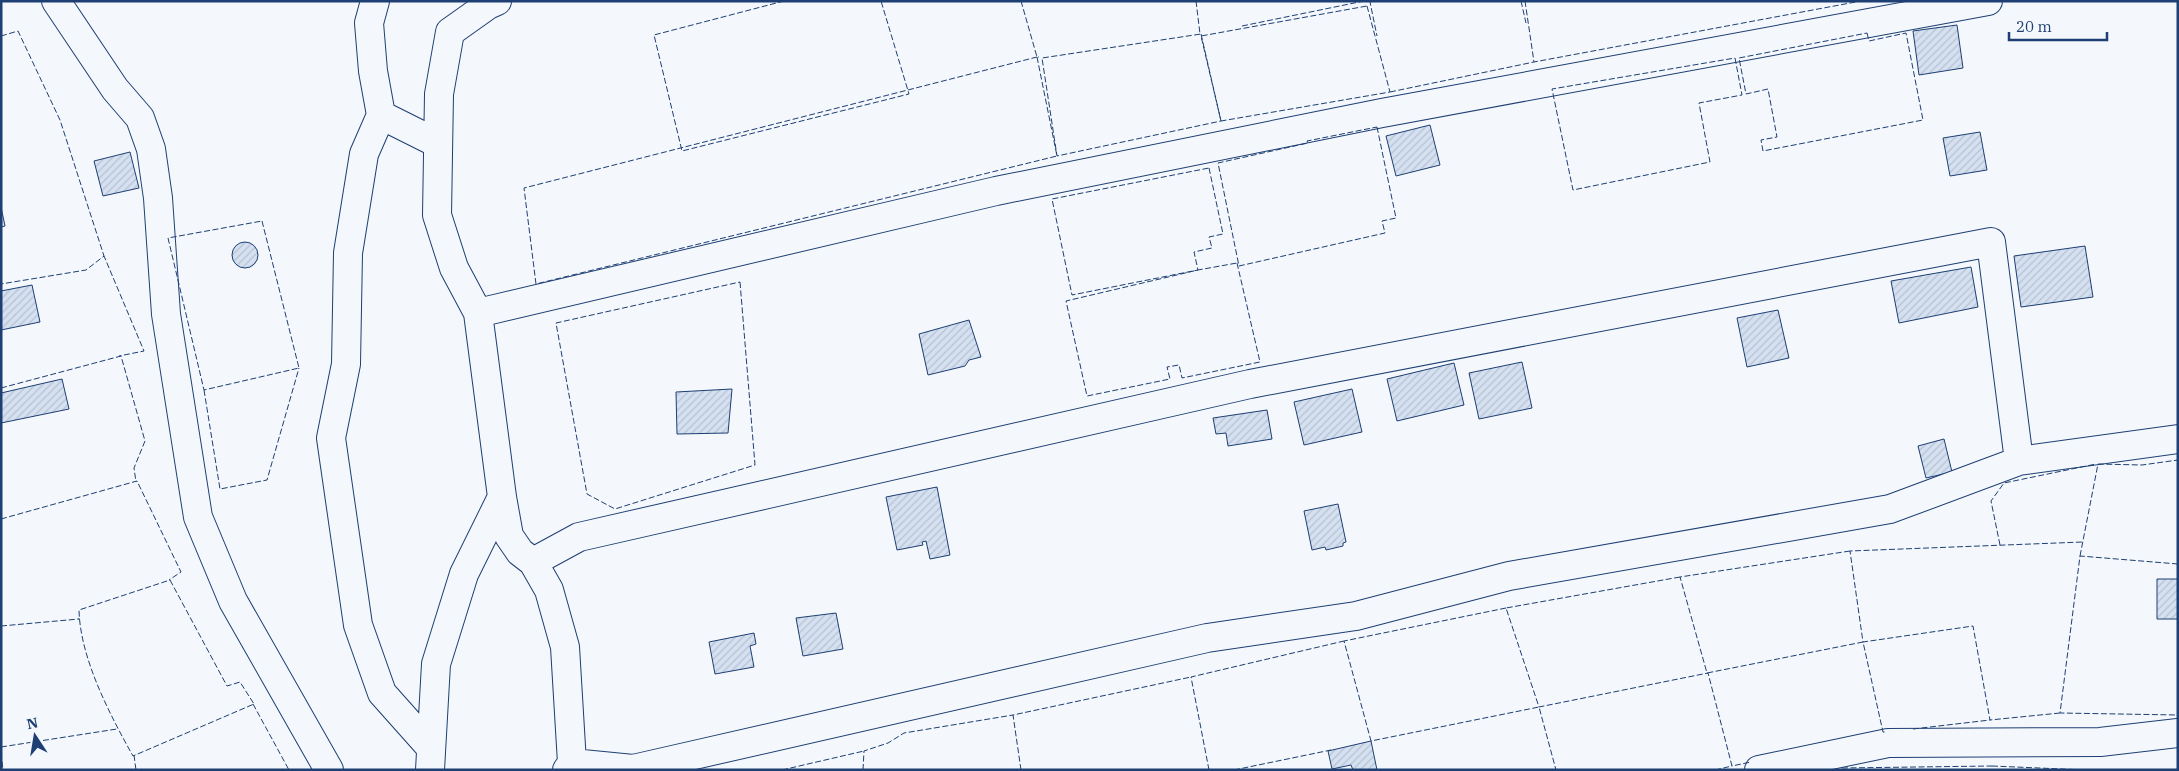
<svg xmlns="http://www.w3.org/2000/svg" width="2179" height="771" font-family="'IBM Plex Serif',serif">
<defs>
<pattern id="building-hatch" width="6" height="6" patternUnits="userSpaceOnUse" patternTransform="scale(1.25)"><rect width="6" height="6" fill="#d5e0f0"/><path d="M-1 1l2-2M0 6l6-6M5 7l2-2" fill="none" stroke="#b6c1d1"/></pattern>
</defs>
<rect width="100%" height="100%" fill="#f4f7fb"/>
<path fill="url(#building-hatch)" stroke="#1d3f73" d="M1957,25l6,43 -44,7 -6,-44z
M1430,125l10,40 -44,11 -10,-40z
M1980,132l7,38 -37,6 -7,-38z
M130,152l9,36 -36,8 -9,-35z
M1,207l4,19 -4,1z
M232 255a13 13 0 1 1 26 0a13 13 0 1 1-26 0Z
M2085,246l8,51 -72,10 -7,-51z
M1971,267l7,40 -79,16 -8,-42z
M32,285l8,37 -39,8v-39z
M1778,310l11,48 -42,9 -10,-49z
M969,320l12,37 -12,3 -4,6 -37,9 -9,-41z
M1522,362l10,46 -53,11 -10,-46z
M1454,363l10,42 -67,16 -10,-42z
M62,379l7,30 -68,14v-30z
M732,389l-4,44 -51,1 -1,-42z
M1352,389l10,43 -58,13 -10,-43z
M1267,410l5,29 -44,7 -2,-13 -10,1 -3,-16z
M1944,439l8,33 -26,6 -8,-32z
M937,487l13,68 -20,4 -4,-18 -4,1 1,3 -26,5 -11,-53z
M1338,504l8,38 -3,1v3l-17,4 -1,-3 -13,3 -8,-39z
M2157,579h21v40h-21z
M836,613l7,36 -40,7 -7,-38z
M754,633l2,11 -6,2 4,21 -39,7 -6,-32z
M1371,741l6,29h-24l-2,-5 -19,4 -4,-18z"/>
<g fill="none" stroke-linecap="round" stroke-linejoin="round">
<g stroke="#1d3f73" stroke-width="30">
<path id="street" d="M56,1l59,88 25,29 11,31 7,49 8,116 32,203 35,84 96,169
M375,1l-6,22 4,48 8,44 56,28
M497,1l-9,4 -38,27 -11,62 -2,121 17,53 24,45 24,184 7,39 11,16 13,10 16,28 16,57 7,116 -5,7
M381,115l-17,39 -16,99 -2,111 -15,74 27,187 24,68 49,55
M478,313l518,-122 386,-78 606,-112
M533,562l46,-25 671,-153 741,-142 28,219
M572,763l61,6 574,-131 149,-22 153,-40 381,-67 129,-48 159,-22
M430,770l6,-106 28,-90 38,-77
M1759,770l129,-27 212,-1 78,-9"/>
</g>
<use href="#street" stroke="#f4f7fb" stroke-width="28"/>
<path stroke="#1d3f73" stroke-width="1" stroke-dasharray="6 2.5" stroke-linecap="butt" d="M784,1l-130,34 28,116 227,-57 -28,-93
M1021,1l16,56h2
M1196,1l4,33
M1372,1l-2,1 7,34
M1521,1l5,22
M1525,1l9,61 327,-61
M1367,6l23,86 -169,29 -20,-85z
M1242,26l122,-25
M1867,33l2,8 37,-8 17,87 -160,31 -2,-11 16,-3 -9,-48 -22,5 -7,-36z
M1201,34l20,87 -164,35 -15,-98z
M1,36l17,-5 42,89 44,136 -18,14 -85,14
M1037,57l20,99 -521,128 -12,-96z
M1735,58l7,37 -43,8 11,59 -137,28 -21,-101z
M1390,92l144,-30
M1377,127l19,91 -14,3 3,12 -146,33 -21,-103 90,-20 -1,-2z
M1209,168l14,66 -14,3 3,11 -18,4 4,18 -126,25 -20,-96z
M262,221l37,147 -95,22 -36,-152z
M103,257l1,-1 40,95 -25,5
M1237,263l23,99 -78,16 -3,-13 -12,2 3,12 -83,17 -21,-95 132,-31z
M740,282l15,183 -140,44 -28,-15 -31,-171z
M1,388l120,-32 24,85 -11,27 2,14
M204,390l16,99 47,-9 32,-112
M1,519l136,-38 44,91 -12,8
M2000,545l-9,-44 13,-18 92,-19
M1850,551l-170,26 27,96 156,-31 20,90h2
M2080,556l18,-92 44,1 36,-5
M2178,564l-98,-8 -20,157 118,2
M1680,577l-174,31 33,99 169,-34 24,93 19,-4
M170,580l57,106 13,-4 14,22 -121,52c-23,-41 -53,-98 -54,-146z
M1506,608l-162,33 27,100 168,-34 17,63
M1,626l78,-7v-1
M253,704l36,66
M2060,713l-70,7 -17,-94 -110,16 -13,-91 233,-9
M1913,729l77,-9
M1,747l116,-18
M1,753l2,17
M134,755l2,15
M1992,766l94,4
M1842,768l150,-2v4
M782,770l82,-19
M863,770l1,-19 24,-8 16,-10 109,-18
M1021,770l-8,-55 178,-38
M1209,770l-18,-93 153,-36
M1234,770l97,-20
M1715,770l17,-4
M1834,770h8"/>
</g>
<rect width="2179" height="771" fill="none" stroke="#1d3f73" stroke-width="5"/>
<g transform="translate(35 736) rotate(348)" stroke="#f4f7fb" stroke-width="4" paint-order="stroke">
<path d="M0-4L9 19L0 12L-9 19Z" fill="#1d3f73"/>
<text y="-8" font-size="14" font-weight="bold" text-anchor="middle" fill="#1d3f73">N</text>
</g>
<path d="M2009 32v8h98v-8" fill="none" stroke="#1d3f73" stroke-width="2.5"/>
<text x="2016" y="32" font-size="15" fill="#1d3f73" stroke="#f4f7fb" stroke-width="4" paint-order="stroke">20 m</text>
</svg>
